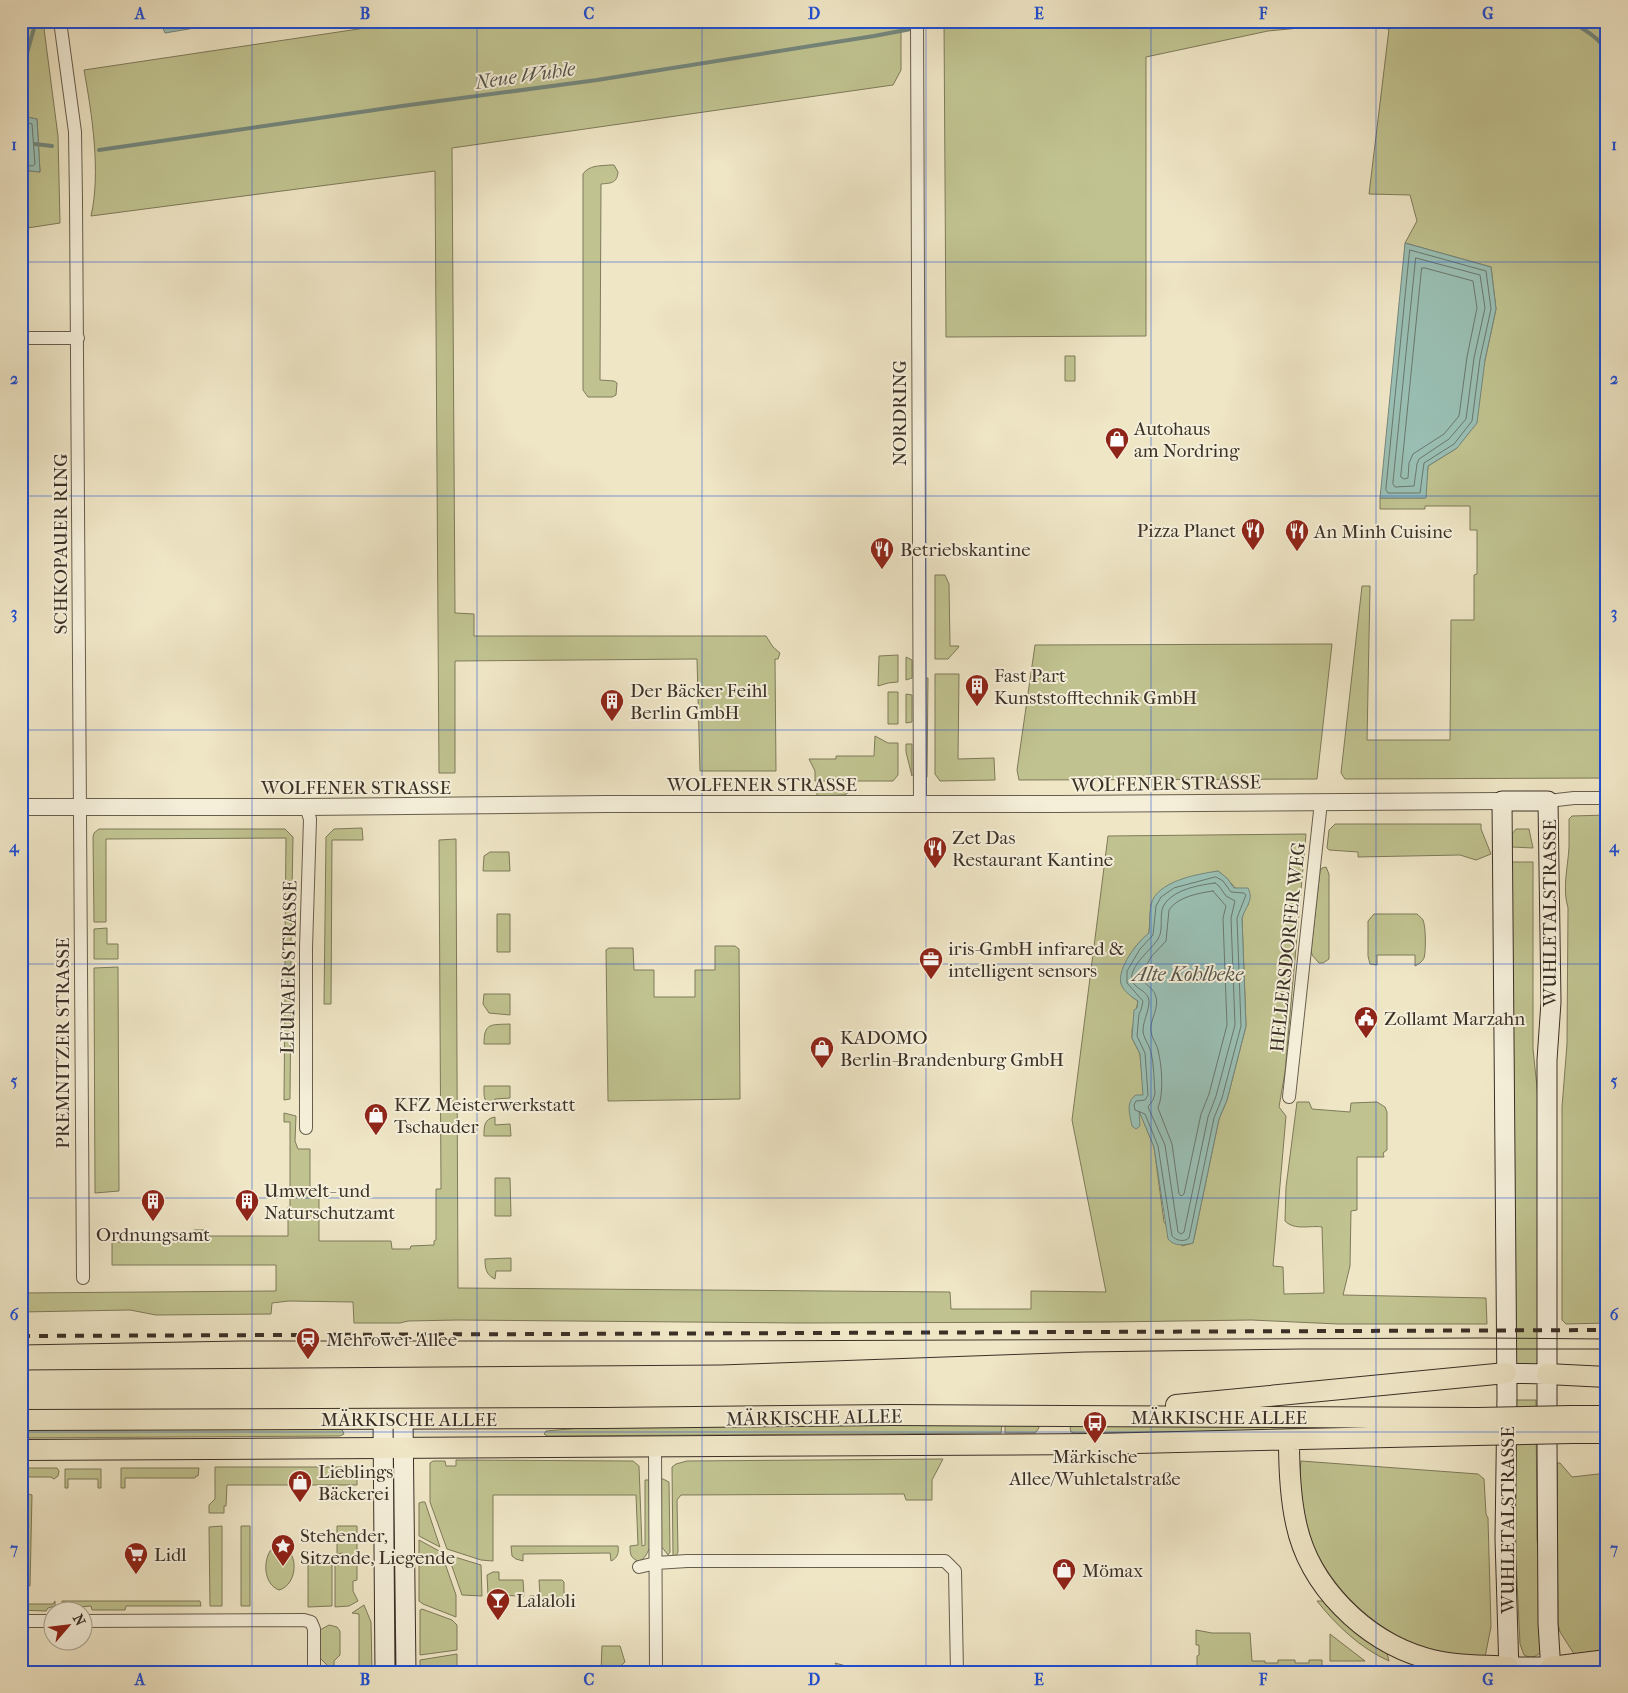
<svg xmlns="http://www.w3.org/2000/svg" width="1628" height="1693" font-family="'IM FELL French Canon',serif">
<rect width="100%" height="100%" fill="#efe6c6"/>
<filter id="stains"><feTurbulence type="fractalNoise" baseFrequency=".004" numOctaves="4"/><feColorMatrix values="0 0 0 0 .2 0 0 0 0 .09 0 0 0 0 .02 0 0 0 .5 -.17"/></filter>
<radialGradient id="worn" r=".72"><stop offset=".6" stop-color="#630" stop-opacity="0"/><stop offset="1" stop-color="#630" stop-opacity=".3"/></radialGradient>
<path fill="#c0c390" stroke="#7e7a5b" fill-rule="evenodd" d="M21,21h22l15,115 2,87 -39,6v-59l19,2 -3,-53 -16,-3z
M392,21h509v49l-8,15 -441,63 3,465 19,1v22h292l7,11 7,6 -2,6h-3l1,112h-76l-3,-112 -242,2v112h-16l-4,-602 -344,45c10,-44 1,-102 -7,-146l308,-46z
M944,21h663v757l-262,1 -4,-6 21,-187h8l-3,154h83l1,-120h23v-45l3,-1v-44h-7v-24h-45v3h-45v-11h45l3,-32 29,-18 28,-88 11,-51 -5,-42 -86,-24 12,-22 -7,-26 -41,-1 20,-165 -47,-5 -74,7 -122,26v279l-200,1z
M610,165h4l4,7c-1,12 -8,11 -17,12l-1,196 14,1 3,2 -1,12 -4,2h-24l-5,-7v-216c6,-9 17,-8 27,-9z
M1065,356h10v25h-10z
M945,575l4,9 1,62h9l-1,2 -10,11h-13v-84z
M1332,644l-15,135 -298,1 -2,-10 18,-125z
M898,655v27l-10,1 -10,3 1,-30z
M906,657l6,3v18l-6,2z
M935,674h24l-1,85 36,-1 1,22 -55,1 -5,-7z
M925,678h3l-1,99h-1z
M888,692h10v32h-10z
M906,694l6,1v27l-6,1z
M875,736l13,7h10v32l-5,6h-78v-10l-6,-12h27v-3h38z
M906,744h6v32l-6,-24z
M817,791h33l-5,4 -28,1z
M1607,815v508l-41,1 -4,-4v-213l5,-63 1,-136c-6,-20 0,-41 1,-61 0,-9 0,-19 0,-28l3,-3z
M1335,824h146v5l10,25 -15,6 -16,-5 -102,2v-5l-29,-2 -2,-2 2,-18z
M362,828l1,12h-31l-1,164h-7l2,-167 8,-8z
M99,829h186l8,8 -2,105h-6l1,-104 -180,1v83h-12l-1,-85 1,-4z
M1516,829h13l4,19 -21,-1v-13z
M1306,834l-21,238 -6,35 7,9 -13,150 10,1 1,27 40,-1 -2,-66c-12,-2 -27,4 -37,-6l1,-34 11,-85h12l3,7 38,3 1,-9 26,-1 8,5 2,5v38l-4,3 1,4h-27v53l-6,1 -1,55 -7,29 143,3 1,26h-149l-87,-4 -143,2 -309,1 -341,-3 -50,1 -8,2h-46l-1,-21 -64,-1 -17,2 -1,11 -115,1 -26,-5 -109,2v-19l255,-2v-26h-164v-23h82v-12h12v6h82v-29h2v-85h-6v-9l12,3 -1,25 3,8h12v40h9v52h72l1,8h18l1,-3 23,-1v-4l2,-1v-51h5l-2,-349 17,-1 2,449 492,4 1,17h80v-18l75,1 -34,-172 36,-284zM1218,871c12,9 21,22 31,33l-4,3 -3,11 4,108 -19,74 -8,19 -26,124 -11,3 -18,-24 -10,-75 -16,-39 6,-12 -4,-42 -8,-16v-8l6,-29 -6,-4 -4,-39 8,-12 13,-13 2,-29 30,-24z
M490,852h19l1,19h-27l1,-15z
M1512,862h21v187l6,57 1,255 -4,4 -21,-1z
M1326,867l3,7v85l-6,4h-4l-7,-8 -1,-5 9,-79 2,-3z
M497,914h13v38h-13z
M1374,914h43c2,2 4,3 6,6 3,7 3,32 1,38 -2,4 -5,6 -9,8v-11h-38v10l-7,-1 -2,-8v-35z
M107,928v16h11v15h-24v-30z
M715,946h20l4,3 1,150 -132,2 -2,-151 3,-2h24l1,22h20v27h41v-27h20z
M285,954h6v31h-6z
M118,967l1,224 -24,2 -1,-225z
M285,993l6,1 -1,105 -6,1z
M484,994h26v21l-21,-2 -6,-9z
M510,1024v20h-26c0,-22 7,-19 26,-20z
M484,1086h26v12l-15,1v8c-12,-5 -11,-9 -11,-21z
M495,1117v8l15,-1 1,12h-27c0,-10 0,-17 11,-19z
M495,1178h15l1,38h-16z
M511,1258v13h-15l-1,8c-9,-4 -10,-11 -10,-20z
M1516,1400h20l1,139 5,57 1,53c-5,8 -12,10 -19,6l-4,-11 -4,-83z
M1002,1424l-1,9 -454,3 -3,-2 2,-3 47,-4z
M1005,1424h32l2,4 -4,5h-30z
M1072,1425h235v5l-232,3 -4,-1 -1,-4z
M341,1427l3,7 -4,2 -319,2v-9z
M943,1459l-11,21v20h-26l-2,-6 -223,1 -4,5 1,52 -2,4h-3l-1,-89 4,-3 11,-3z
M456,1460l177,1 6,5 3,80 3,-1v-65h5v67c-3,6 -5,13 -12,14 -8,-3 -8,-8 -8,-15l8,-1 -2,-50h-143v66l-12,-1 -34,-11 -17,-47v-39l3,-2h12l1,5h10z
M1301,1461l177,13 6,5 2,35 2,4 3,109 -6,30c-27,-2 -53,-5 -78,-15 -6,-2 -11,-7 -16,-10 -41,-25 -74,-65 -87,-111 -4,-15 -5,-45 -3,-60z
M1557,1463h3l12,14 35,-4v181l-31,3 -16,-25 -2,-8z
M215,1467h135l7,7v11h-130l-1,21h-2v7h-15v-8l6,-6z
M21,1468h36l2,3 -1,5 -4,3 -3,-2h-30z
M121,1468h78l-1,8h-2l-1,2h-70v10h-4z
M65,1469h36v19h-3v-9h-30v9h-3z
M390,1476h4l1,103 5,42 1,51h-5v-34l-5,-55z
M661,1479h2l6,3 1,70 -2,3 -7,-9z
M28,1494l4,1 -2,91h-4z
M422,1502h3l15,45 -21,-11v-33z
M222,1526v80h-12l-1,-79z
M241,1526h9v80h-9z
M337,1526h20v31h-13l-1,-4 -6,1z
M419,1540l22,12 15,43v22l-33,-13 -4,-3z
M277,1546c23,0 22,39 2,44 -15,-6 -16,-27 -9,-39z
M511,1546h107c1,6 0,12 -7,15l-1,-8 -87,1v7l-7,-2 -4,-3z
M448,1555l33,10 1,31 -20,-1z
M340,1561h17v19l-4,1v10l5,10 -9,5 -14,1v-42h5z
M308,1565h24v41l-24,1z
M493,1572h6v8h24l1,16 -36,-1 -1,-20z
M539,1580h23l2,2v18l-34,-1v-3h10z
M55,1601v5l-7,2 -2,3 -25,-1v-6h32z
M62,1601h138l1,5h-75l-1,4h-33l-1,-4 -12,1v3h-17z
M1317,1601h8c16,22 39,39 62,52l2,8c-29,-13 -53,-36 -72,-60z
M364,1605l7,17 1,50h-13v-58l-7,-1z
M422,1609l30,11 5,5v25l-37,5v-45z
M329,1625l8,2 3,4v24l-6,6v11h-7v-7l-9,-9 2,-26z
M1196,1630l16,3h38l2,28h13v2h13v-3h17v3h14v-3h13v12h-125v-16l2,-1v-10h-3z
M1330,1634l35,27h-35z
M602,1646h18l5,16 -11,10h-13z
M457,1654v15l-18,-1 -5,4h-14v-12z
M835,1663l22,6 -2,3h-15z
M263,1667v5h-242l206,-2 29,-1z"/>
<path fill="#9ac0b5" stroke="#74867c" d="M113,21h123l-71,12 -3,-7z
M21,116l16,3 3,53 -19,-2z
M1405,243l86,24 5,42 -11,51 -8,63 -20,25 -29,18 -2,32h-46z
M1218,871l9,7 7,10h14c6,12 -2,18 -6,30l4,108 -19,74 -8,19 -26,124c-9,2 -18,4 -25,-4l-14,-92 -15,-36 1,15 -4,3 -4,-3c-2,-11 -7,-24 4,-31h7l-3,-41 -8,-16 2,-28 3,-2 1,-7c-6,-4 -14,-9 -17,-17 -4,-16 16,-42 28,-51 1,-9 0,-19 2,-28 5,-24 47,-31 67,-34z"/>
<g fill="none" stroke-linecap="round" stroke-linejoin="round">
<path stroke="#6a786e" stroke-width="1" d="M21,121l11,3 3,40 -2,2 -12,-1
M1410,250l76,21 5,38 -11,50 -8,62 -18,23 -30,19 -4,30h-32l-2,-3z
M1416,258l64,17 5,33 -11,50 -8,61 -17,20 -30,20 -2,5 -3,22 -19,1 -2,-3z
M1422,268h3l48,13 4,27 -10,49 -8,59 -15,18 -31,20 -4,9 -1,15 -4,1 -3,-2z
M1216,877l7,4 8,11 13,1 2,2 -9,23 4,108 -19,72 -8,20 -25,120c-4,4 -13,3 -17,-2l-14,-90 -13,-32 -10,-4 -1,-5 2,-4 9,-1 3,-5 -3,-42 -8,-17 2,-22 2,-4 2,-9 -16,-18v-12l13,-22 13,-14 3,-29 5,-9 13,-9z
M1215,883l4,3 7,10 9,5 -4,17 4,107 -19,71 -8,21 -24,115 -3,2 -3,-2 -13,-87 -17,-38 5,-7 2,-6c-1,-14 -1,-29 -4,-42 -2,-8 -8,-14 -8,-22 0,-10 9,-25 5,-33 -3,-7 -14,-9 -16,-17 -3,-14 20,-31 26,-41 7,-11 -1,-27 8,-37 11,-13 33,-17 49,-19z
M1213,891l13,15 -3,12 4,107 -18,69 -8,20 -17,80 -3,2 -2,-2 -7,-50 -14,-36c6,-15 4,-42 0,-58 -1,-6 -6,-11 -7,-18 -2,-13 10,-24 4,-38 -3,-7 -11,-10 -15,-17l11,-20 15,-16 3,-31c8,-13 30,-17 44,-19z"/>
<path stroke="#74867c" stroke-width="4" d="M1570,21c14,8 29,17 37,30
M27,122l-5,-51 14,-50
M35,144l17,2
M99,150l303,-44 195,-26 277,-44 79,-15"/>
<g stroke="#685e4e" stroke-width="14">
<path id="minor" d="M60,21l15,111 1,68 7,1078
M917,21l3,783
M21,338h57
M1548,801l26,-3h33
M1289,1097l32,-295
M306,1128v-180l4,-129 -4,-12
M655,1446l1,226
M639,1567l17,-4 31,-2h258l10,10 2,101
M21,1621h31
M82,1621l222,-1 7,2 3,7v43"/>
</g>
<g stroke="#685e4e" stroke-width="18">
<path id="tertiary" d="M21,807h285l300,-3h453l443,-3"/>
</g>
<g stroke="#3b3026" stroke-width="21">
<path id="secondary" d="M1506,1373l41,1
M403,1419l3,253
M383,1420l2,252
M1508,1667h43
M1509,1672l-4,-133 2,-144 -5,-594h46l3,201 -4,58v381l1,182 3,49"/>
</g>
<g stroke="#3b3026" stroke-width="22">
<path id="primary" d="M1547,1374l60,3
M1176,1405l330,-32
M1571,1416h36
M21,1420l582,-2 291,-3 583,3
M1572,1433h35
M1289,1440c0,28 1,56 7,83 13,63 68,117 129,135 27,8 56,7 83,9
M21,1450l1074,-6 381,-9
M1551,1667l56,-7"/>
</g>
<use href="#minor" stroke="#f5efda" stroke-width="12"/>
<use href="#tertiary" stroke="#f5efda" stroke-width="16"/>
<use href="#secondary" stroke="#f5efda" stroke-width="19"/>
<use href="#primary" stroke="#efe6c6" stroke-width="20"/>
<path stroke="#3b3026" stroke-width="1" d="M21,1345l220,-4h476l767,-3 123,1
M21,1370l700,-5 363,-13 217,-3h306"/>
<path stroke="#3b3026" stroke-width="4" stroke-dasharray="9 9" stroke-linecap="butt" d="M21,1336l1586,-6"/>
<g stroke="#3b3026" stroke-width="22" stroke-linecap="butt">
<path id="primary-bridge" d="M1477,1418l94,-2
M1476,1435l96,-2"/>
</g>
<use href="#primary-bridge" stroke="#efe6c6" stroke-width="20"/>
</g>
<path fill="none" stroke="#1d4ed8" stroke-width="1" stroke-opacity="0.55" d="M252,21v1651M477,21v1651M702,21v1651M926,21v1651M1151,21v1651M1376,21v1651M21,262h1586M21,496h1586M21,730h1586M21,964h1586M21,1198h1586M21,1432h1586"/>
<defs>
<g id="shop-pin" transform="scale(1.25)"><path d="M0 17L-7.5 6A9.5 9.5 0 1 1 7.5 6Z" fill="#8f2418" stroke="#f5efda"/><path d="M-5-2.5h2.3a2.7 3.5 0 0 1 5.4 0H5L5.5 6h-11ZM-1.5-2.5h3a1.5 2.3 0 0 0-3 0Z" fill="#fff"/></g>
<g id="restaurant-pin" transform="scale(1.25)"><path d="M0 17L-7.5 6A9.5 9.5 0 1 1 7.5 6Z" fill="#8f2418" stroke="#f5efda"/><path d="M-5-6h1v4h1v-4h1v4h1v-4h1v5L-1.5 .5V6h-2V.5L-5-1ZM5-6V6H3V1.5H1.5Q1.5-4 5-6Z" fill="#fff"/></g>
<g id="building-pin" transform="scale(1.25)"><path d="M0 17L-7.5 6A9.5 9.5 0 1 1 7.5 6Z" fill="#8f2418" stroke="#f5efda"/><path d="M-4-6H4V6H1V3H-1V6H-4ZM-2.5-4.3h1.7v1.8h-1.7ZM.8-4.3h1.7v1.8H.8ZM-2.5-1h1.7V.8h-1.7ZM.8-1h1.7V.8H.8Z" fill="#fff"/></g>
<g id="office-pin" transform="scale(1.25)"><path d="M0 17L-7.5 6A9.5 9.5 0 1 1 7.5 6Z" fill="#8f2418" stroke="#f5efda"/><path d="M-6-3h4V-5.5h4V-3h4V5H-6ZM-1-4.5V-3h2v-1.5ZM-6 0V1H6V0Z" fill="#fff"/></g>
<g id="civic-pin" transform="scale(1.25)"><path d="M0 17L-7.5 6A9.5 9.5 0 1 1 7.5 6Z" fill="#8f2418" stroke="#f5efda"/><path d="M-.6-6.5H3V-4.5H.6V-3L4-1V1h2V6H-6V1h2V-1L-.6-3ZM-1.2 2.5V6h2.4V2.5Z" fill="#fff"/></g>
<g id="station-pin" transform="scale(1.25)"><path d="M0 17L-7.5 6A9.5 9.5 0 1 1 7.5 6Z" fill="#8f2418" stroke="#f5efda"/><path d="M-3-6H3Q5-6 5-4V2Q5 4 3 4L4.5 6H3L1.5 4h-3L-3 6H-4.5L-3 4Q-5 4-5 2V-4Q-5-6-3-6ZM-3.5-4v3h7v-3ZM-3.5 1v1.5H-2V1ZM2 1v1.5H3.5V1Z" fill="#fff"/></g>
<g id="bus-pin" transform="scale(1.25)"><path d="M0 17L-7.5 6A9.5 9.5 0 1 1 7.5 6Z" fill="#8f2418" stroke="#f5efda"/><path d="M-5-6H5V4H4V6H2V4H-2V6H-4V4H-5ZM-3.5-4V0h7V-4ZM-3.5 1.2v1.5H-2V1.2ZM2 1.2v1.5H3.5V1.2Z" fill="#fff"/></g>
<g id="sight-pin" transform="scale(1.25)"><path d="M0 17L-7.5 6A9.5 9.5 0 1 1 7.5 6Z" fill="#8f2418" stroke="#f5efda"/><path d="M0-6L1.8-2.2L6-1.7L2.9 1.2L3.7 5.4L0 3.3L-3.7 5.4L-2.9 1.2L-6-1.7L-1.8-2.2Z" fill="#fff"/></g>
<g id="supermarket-pin" transform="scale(1.25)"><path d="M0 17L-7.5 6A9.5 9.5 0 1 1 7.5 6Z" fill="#8f2418" stroke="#f5efda"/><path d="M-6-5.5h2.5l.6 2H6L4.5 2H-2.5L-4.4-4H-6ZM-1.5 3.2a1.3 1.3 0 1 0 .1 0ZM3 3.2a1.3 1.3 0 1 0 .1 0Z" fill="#fff"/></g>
<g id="bar-pin" transform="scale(1.25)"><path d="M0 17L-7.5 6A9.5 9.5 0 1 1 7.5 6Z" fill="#8f2418" stroke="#f5efda"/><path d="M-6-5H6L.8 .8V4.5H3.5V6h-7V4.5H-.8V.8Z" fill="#fff"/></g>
</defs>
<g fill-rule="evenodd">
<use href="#shop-pin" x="1117" y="439"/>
<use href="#restaurant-pin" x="1253" y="530"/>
<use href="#restaurant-pin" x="1297" y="531"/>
<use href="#restaurant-pin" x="882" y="549"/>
<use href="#building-pin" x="977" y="686"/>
<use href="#building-pin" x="612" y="701"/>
<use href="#restaurant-pin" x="935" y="848"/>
<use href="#office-pin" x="931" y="959"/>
<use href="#civic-pin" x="1366" y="1018"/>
<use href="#shop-pin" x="822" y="1048"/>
<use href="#shop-pin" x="376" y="1115"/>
<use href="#building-pin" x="153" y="1201"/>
<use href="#building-pin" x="247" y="1201"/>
<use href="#station-pin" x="308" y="1339"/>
<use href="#bus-pin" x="1095" y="1423"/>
<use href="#shop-pin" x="300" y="1482"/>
<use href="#sight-pin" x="283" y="1546"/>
<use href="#supermarket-pin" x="136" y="1554"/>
<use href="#shop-pin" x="1064" y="1570"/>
<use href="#bar-pin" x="498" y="1600"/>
</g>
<g text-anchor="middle" stroke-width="4" stroke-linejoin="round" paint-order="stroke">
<g font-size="19" fill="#3b3026" stroke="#f5efda">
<text transform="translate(899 413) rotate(-90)" y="7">NORDRING</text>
<text transform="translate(60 544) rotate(-90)" y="7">SCHKOPAUER RING</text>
<text transform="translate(1166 783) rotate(-1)" y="7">WOLFENER STRASSE</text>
<text x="762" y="791">WOLFENER STRASSE</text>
<text x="356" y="794">WOLFENER STRASSE</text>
<text transform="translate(1549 913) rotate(-90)" y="7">WUHLETALSTRASSE</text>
<text transform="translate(1287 947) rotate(-84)" y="7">HELLERSDORFER WEG</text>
<text transform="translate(288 967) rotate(-89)" y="7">LEUNAER STRASSE</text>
<text transform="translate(62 1043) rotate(-90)" y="7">PREMNITZER STRASSE</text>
<text transform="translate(814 1417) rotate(-1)" y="7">MÄRKISCHE ALLEE</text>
<text x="1219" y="1424">MÄRKISCHE ALLEE</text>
<text x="409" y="1426">MÄRKISCHE ALLEE</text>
<text transform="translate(1507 1520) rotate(-90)" y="7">WUHLETALSTRASSE</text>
</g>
<g font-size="19" fill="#3b3026" stroke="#f5efda" text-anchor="start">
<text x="1134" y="435">Autohaus<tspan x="1134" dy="22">am Nordring</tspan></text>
<text x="1236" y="537" text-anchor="end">Pizza Planet</text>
<text x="1314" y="538">An Minh Cuisine</text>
<text x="900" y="556">Betriebskantine</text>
<text x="994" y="682">Fast Part<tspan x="994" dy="22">Kunststofftechnik GmbH</tspan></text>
<text x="630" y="697">Der Bäcker Feihl<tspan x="630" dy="22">Berlin GmbH</tspan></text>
<text x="952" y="844">Zet Das<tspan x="952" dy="22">Restaurant Kantine</tspan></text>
<text x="948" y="955">iris-GmbH infrared &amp;<tspan x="948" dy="22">intelligent sensors</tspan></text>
<text x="1384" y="1025">Zollamt Marzahn</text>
<text x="840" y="1044">KADOMO<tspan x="840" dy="22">Berlin-Brandenburg GmbH</tspan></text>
<text x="394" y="1111">KFZ Meisterwerkstatt<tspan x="394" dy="22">Tschauder</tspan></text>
<text x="264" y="1197">Umwelt- und<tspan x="264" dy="22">Naturschutzamt</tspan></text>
<text x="153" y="1241" text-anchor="middle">Ordnungsamt</text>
<text x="326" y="1346">Mehrower Allee</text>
<text x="1095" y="1463" text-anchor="middle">Märkische<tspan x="1095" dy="22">Allee/Wuhletalstraße</tspan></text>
<text x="318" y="1478">Lieblings<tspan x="318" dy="22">Bäckerei</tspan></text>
<text x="300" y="1542">Stehender,<tspan x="300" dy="22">Sitzende, Liegende</tspan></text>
<text x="154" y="1561">Lidl</text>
<text x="1082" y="1577">Mömax</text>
<text x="516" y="1607">Lalaloli</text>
</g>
<g font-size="20" font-style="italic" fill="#53544a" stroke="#f5efda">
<text transform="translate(525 75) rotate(-8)" y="7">Neue Wuhle</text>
<text x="1188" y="981">Alte Kohlbeke</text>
</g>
</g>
<rect width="1628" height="1693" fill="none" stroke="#efe6c6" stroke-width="55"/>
<g transform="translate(68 1626) rotate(62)"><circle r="24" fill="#f5efda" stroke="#aba392"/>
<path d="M0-4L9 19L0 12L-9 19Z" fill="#8f2418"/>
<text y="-8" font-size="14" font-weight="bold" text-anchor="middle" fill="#3b3026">N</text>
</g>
<rect x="28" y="28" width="1572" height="1638" fill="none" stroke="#1d4ed8" stroke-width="2"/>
<g font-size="16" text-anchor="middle" font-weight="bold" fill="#1d4ed8">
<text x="140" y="19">A</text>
<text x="365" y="19">B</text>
<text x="589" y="19">C</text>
<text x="814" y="19">D</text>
<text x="1039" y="19">E</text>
<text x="1263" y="19">F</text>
<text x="1488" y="19">G</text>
<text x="14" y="150">1</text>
<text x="1614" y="150">1</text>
<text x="14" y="384">2</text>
<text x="1614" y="384">2</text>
<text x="14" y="618">3</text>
<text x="1614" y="618">3</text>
<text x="14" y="852">4</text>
<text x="1614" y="852">4</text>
<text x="14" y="1086">5</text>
<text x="1614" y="1086">5</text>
<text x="14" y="1320">6</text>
<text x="1614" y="1320">6</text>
<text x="14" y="1554">7</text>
<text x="1614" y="1554">7</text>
<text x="140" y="1685">A</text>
<text x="365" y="1685">B</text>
<text x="589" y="1685">C</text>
<text x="814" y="1685">D</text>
<text x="1039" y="1685">E</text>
<text x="1263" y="1685">F</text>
<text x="1488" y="1685">G</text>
</g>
<rect width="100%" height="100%" filter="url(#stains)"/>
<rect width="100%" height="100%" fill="url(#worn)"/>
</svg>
